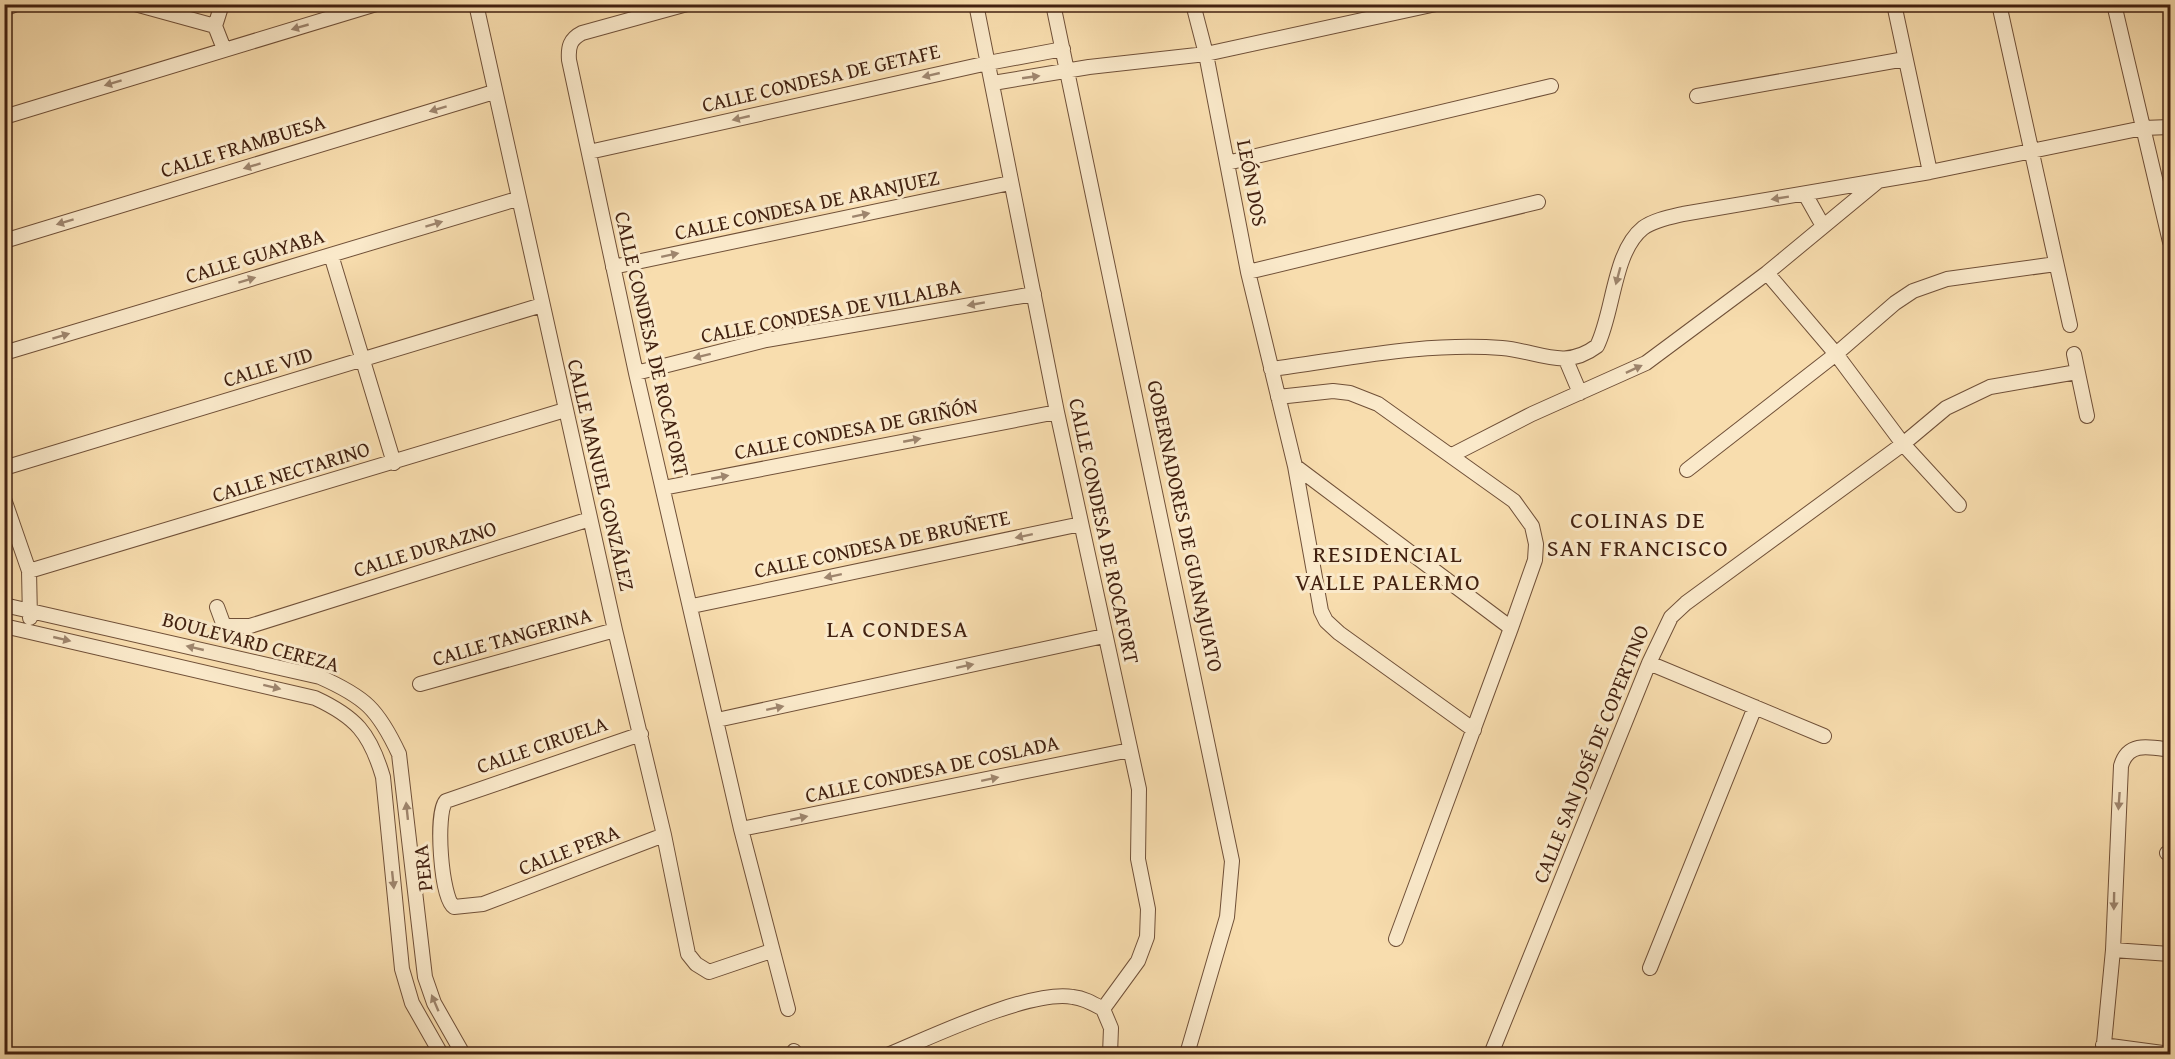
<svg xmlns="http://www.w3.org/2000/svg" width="2175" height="1059" font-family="'Gentium Book Plus',serif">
<rect width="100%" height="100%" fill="#f8ddae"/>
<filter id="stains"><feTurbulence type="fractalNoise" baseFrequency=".00333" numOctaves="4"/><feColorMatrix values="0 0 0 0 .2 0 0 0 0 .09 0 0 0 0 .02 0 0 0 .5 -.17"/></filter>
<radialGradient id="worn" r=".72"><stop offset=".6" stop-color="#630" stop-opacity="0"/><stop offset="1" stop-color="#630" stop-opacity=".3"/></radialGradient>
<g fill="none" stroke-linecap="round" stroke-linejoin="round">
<g stroke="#705038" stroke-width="9">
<path id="lane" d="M4,652v17"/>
</g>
<g stroke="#705038" stroke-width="16">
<path id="street" d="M135,4l80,22
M222,4l-7,22 9,23
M476,4l139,626 49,205 24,119 8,10 13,8 62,-21
M687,4l-105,29c-12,6 -14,14 -13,27l67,313 105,456 47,180
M976,4l81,408 82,377 -1,70 10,50 -1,28 -9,24 -35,48 8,19 -1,26
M1053,4l179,857 -5,56 -40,137
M1193,4l13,50 42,218 47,194 26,145 5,10 13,12 135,97
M1894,4l36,168
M1999,4l71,321
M2114,4l56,238
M4,9l12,-5
M993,83l96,-16 117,-13 230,-50
M1697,96l208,-37
M4,117l372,-113
M589,152l399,-89 75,-14
M1227,163l324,-77
M1805,194l18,32
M4,241l490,-149
M331,255l63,208
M613,267l397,-84
M1248,272l290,-70
M1767,273l69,81 67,90 56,61
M4,353l513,-154
M2074,354l13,62
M1566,360l14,33
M1271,369c76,-10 154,-27 231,-21 37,3 62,23 95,-2 17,-34 16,-94 46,-118 11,-8 27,-11 40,-14l247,-42 213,-44 27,-1
M636,373l130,-33 268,-46
M1278,397l55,-6 17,2 28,11 136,97 18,25 4,18 -1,16 -24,68 -115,311
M1452,455l80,-41 114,-51 121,-90 110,-91
M1295,466l216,162
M4,468l538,-163
M1687,470l149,-116 59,-51 18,-12 34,-12 109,-15
M663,488l394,-76
M4,499l25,72 1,47
M29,571l536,-161
M4,605l316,72c45,20 58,32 79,77l26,223 9,26 29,51
M692,606l389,-82
M217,607l7,19h26l340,-107
M4,626l311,72c41,19 55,35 68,79l19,192 10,34 29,51
M1649,663l175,73
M420,684l195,-54
M717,720l387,-84
M641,734l-195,67c-11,12 -5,97 8,106l29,-3 181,-69
M741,829l389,-79
M2167,853l3,1
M2113,950l57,4
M1650,968l105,-261
M2103,1045l67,9
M794,1051l2,3
M890,1054c41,-17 141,-65 183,-57 11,1 21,7 30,12
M1491,1054l158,-391 22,-46 15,-14 217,-159 43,-36 44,-21 87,-15
M2103,1054l10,-104 8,-184c7,-25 29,-19 49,-16"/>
</g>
<use href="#lane" stroke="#fae9ca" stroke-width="7"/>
<use href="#street" stroke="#fae9ca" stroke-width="14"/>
</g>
<defs><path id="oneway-solid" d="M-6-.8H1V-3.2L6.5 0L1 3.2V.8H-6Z" transform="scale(1.5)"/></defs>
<g fill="#9e856d">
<use href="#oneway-solid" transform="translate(300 27) rotate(164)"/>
<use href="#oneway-solid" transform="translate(931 75) rotate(167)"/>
<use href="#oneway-solid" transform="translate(1031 77) rotate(-8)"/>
<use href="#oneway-solid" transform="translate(113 83) rotate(163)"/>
<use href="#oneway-solid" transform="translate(438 109) rotate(163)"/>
<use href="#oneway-solid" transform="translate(741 118) rotate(167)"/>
<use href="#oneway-solid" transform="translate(252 166) rotate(163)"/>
<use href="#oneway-solid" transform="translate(1780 198) rotate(171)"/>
<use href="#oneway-solid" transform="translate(861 215) rotate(-12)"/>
<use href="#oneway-solid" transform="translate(65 222) rotate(163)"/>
<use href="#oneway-solid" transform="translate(434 224) rotate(-17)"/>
<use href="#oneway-solid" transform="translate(670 255) rotate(-12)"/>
<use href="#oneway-solid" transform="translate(1618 276) rotate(105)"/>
<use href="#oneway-solid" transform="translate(247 280) rotate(-17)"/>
<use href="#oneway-solid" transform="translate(976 304) rotate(170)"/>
<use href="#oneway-solid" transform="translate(61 336) rotate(-17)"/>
<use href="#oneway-solid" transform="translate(702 356) rotate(166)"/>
<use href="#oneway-solid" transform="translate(1634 369) rotate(-25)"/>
<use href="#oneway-solid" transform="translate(912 440) rotate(-11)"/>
<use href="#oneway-solid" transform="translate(720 477) rotate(-11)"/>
<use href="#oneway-solid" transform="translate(1024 536) rotate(168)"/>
<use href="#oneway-solid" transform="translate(833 576) rotate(168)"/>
<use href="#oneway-solid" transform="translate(62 639) rotate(13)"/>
<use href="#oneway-solid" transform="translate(195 648) rotate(-167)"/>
<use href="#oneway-solid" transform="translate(965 666) rotate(-12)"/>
<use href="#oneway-solid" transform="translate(272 687) rotate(14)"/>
<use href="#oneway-solid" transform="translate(775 708) rotate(-12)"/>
<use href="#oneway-solid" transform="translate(990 779) rotate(-12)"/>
<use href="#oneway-solid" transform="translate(2119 801) rotate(94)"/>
<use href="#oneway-solid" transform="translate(407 811) rotate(-96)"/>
<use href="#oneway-solid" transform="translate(799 818) rotate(-12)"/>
<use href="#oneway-solid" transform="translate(393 880) rotate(84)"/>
<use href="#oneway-solid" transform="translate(2114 901) rotate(91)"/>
<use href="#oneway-solid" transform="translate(435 1003) rotate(-113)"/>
</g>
<g text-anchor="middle" stroke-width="6" stroke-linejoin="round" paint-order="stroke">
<g font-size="21" fill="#422110" stroke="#fae9ca">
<text transform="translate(821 78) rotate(-13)" y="7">CALLE CONDESA DE GETAFE</text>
<text transform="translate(243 146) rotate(-17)" y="7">CALLE FRAMBUESA</text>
<text transform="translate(1252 183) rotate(79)" y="7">LEÓN DOS</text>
<text transform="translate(807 205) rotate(-12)" y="7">CALLE CONDESA DE ARANJUEZ</text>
<text transform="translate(255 256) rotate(-17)" y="7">CALLE GUAYABA</text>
<text transform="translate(831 311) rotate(-11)" y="7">CALLE CONDESA DE VILLALBA</text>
<text transform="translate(652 344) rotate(77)" y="7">CALLE CONDESA DE ROCAFORT</text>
<text transform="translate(268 367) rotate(-17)" y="7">CALLE VID</text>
<text transform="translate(856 429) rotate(-11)" y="7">CALLE CONDESA DE GRIÑÓN</text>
<text transform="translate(291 472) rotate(-17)" y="7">CALLE NECTARINO</text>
<text transform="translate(601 475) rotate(77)" y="7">CALLE MANUEL GONZÁLEZ</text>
<text transform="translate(1185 526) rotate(78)" y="7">GOBERNADORES DE GUANAJUATO</text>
<text transform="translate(1104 531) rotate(78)" y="7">CALLE CONDESA DE ROCAFORT</text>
<text transform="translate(882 544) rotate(-12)" y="7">CALLE CONDESA DE BRUÑETE</text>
<text transform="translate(425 549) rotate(-17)" y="7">CALLE DURAZNO</text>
<text transform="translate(512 637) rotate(-16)" y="7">CALLE TANGERINA</text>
<text transform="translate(251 642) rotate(15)" y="7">BOULEVARD CEREZA</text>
<text transform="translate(542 745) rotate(-19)" y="7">CALLE CIRUELA</text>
<text transform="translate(1591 754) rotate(-68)" y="7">CALLE SAN JOSÉ DE COPERTINO</text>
<text transform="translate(932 769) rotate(-12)" y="7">CALLE CONDESA DE COSLADA</text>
<text transform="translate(569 850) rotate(-21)" y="7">CALLE PERA</text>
<text transform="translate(423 868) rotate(-96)" y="7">PERA</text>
</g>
<g font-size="24" letter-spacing="1.5" fill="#422110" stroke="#fae9ca">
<text x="1638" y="528">COLINAS DE<tspan x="1638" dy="28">SAN FRANCISCO</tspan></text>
<text x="1388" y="562">RESIDENCIAL<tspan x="1388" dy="28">VALLE PALERMO</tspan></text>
<text x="898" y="637">LA CONDESA</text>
</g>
</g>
<rect width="2175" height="1059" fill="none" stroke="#f8ddae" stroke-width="24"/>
<rect x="6" y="6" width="2163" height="1047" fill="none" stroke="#422110" stroke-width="3"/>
<rect x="12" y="12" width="2151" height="1035" fill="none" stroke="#422110" stroke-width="1.5"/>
<rect width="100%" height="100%" filter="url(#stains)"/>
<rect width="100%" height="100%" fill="url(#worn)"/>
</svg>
